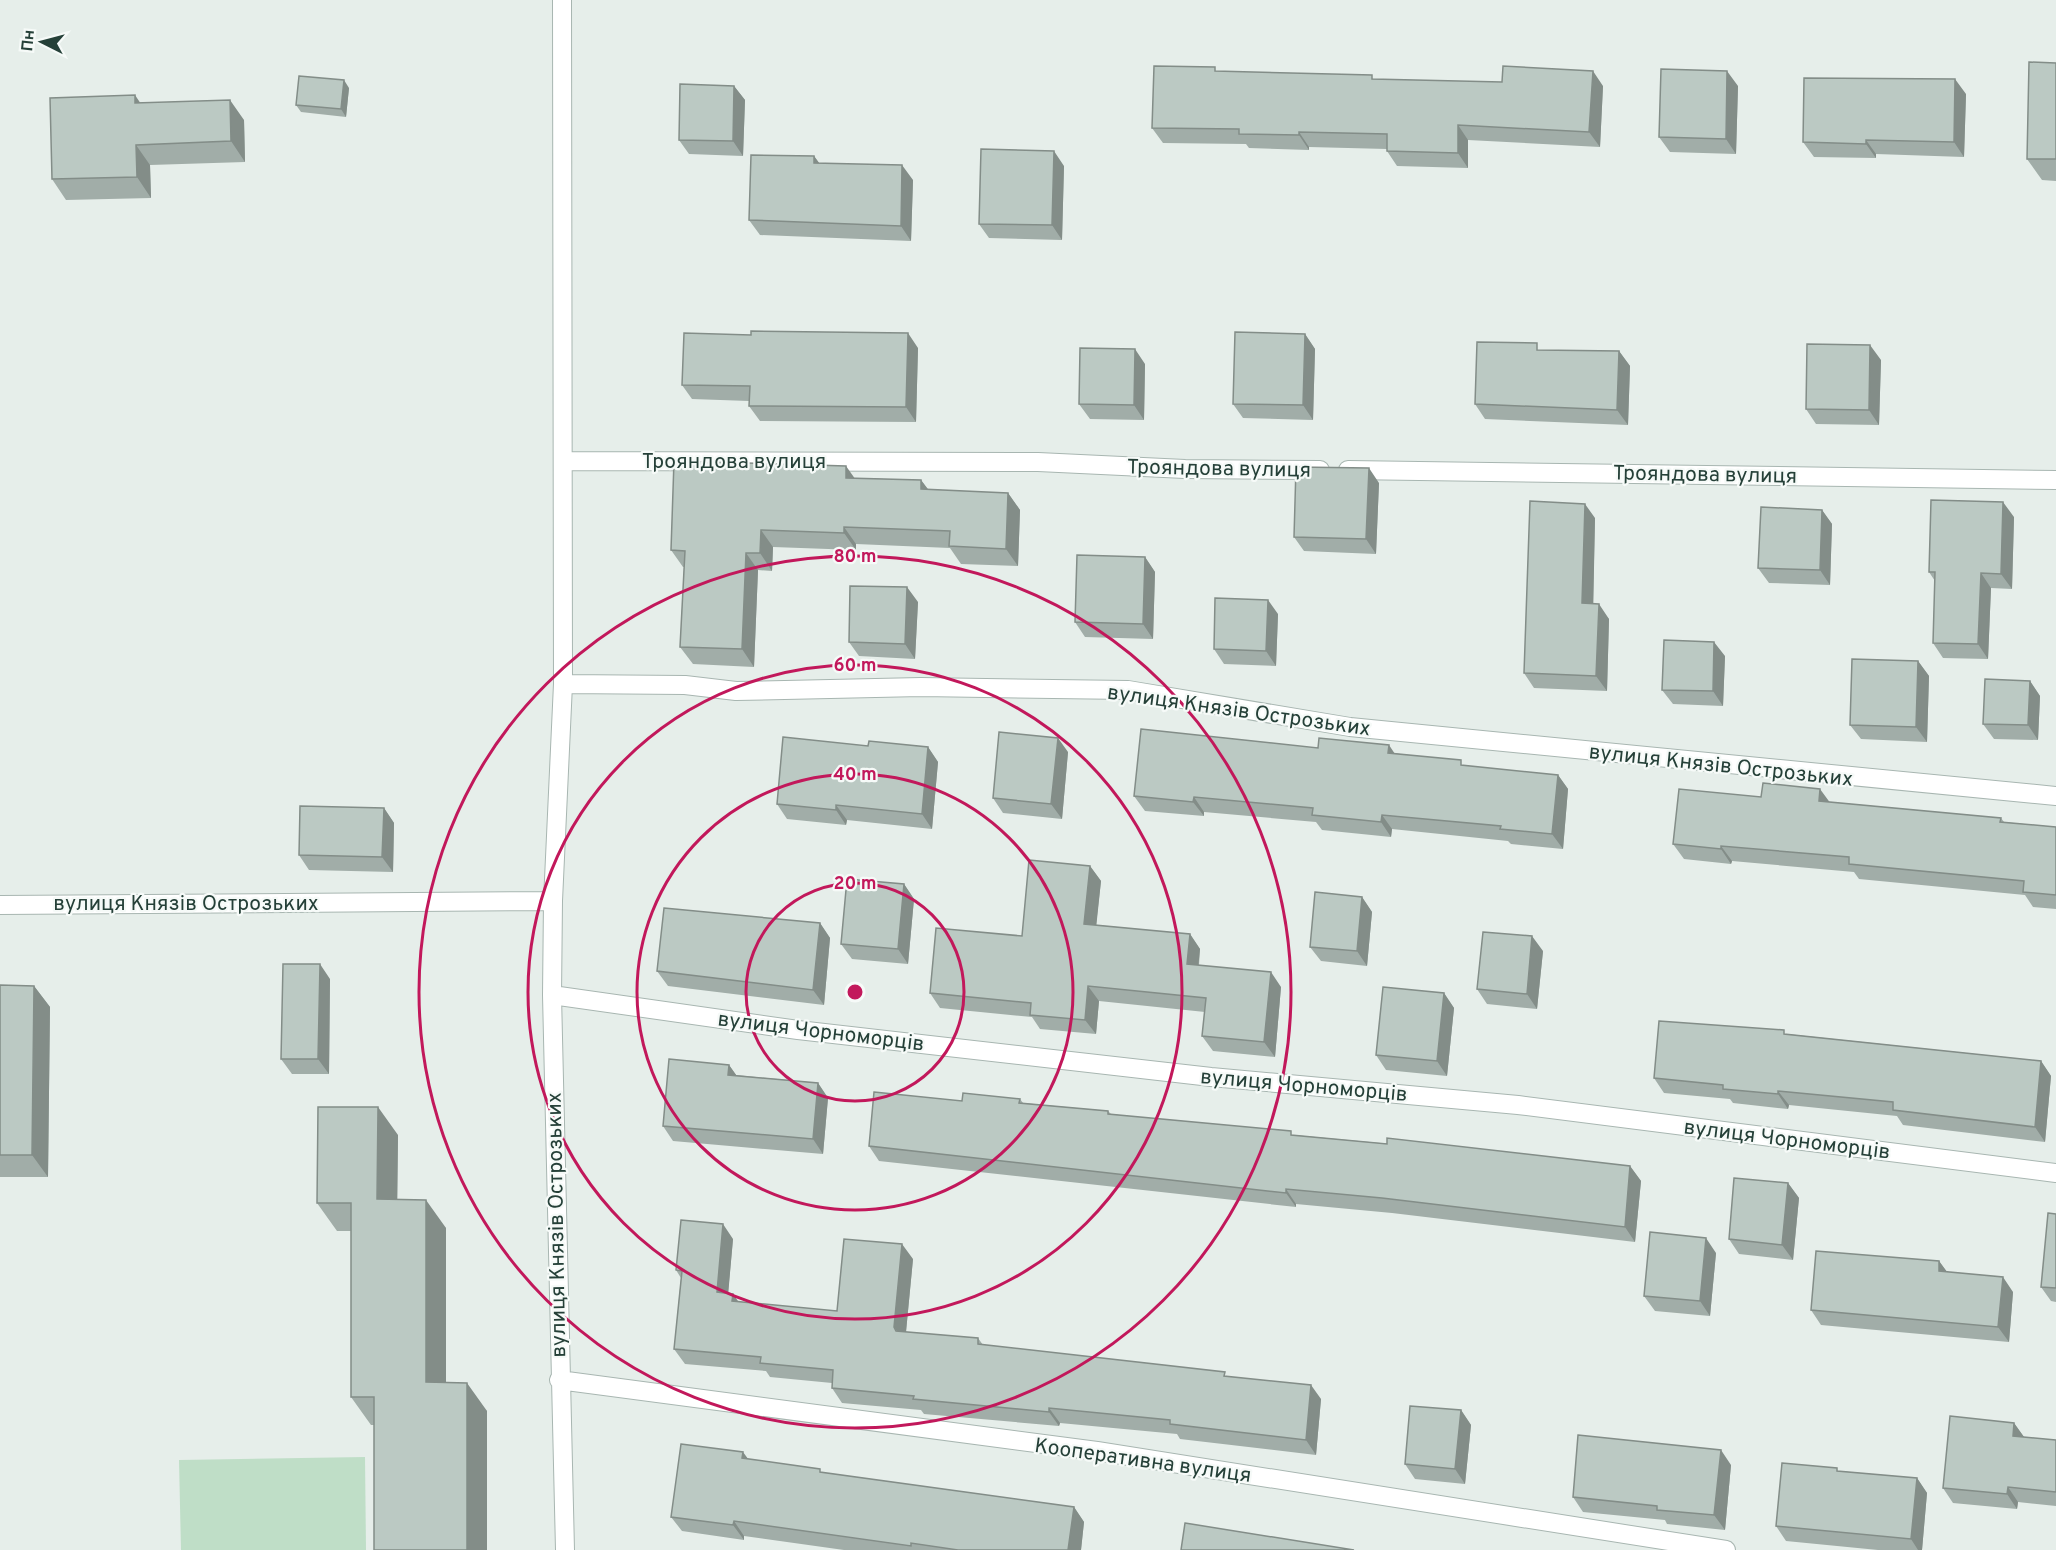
<svg xmlns="http://www.w3.org/2000/svg" width="2056" height="1550" font-family="Overpass,sans-serif">
<rect width="100%" height="100%" fill="#e6eeea"/>
<path fill="#bfdec7" d="M365,1457l1,93h-185l-2,-90z"/>
<g fill="none" stroke-linecap="round" stroke-linejoin="round">
<g stroke="#a8b6b1" stroke-width="20">
<path id="minor" d="M562,0l1,684 -10,217 -1,94 13,555
M563,461l475,1 147,7 135,1
M1348,470l708,10
M563,684l122,1 51,6 185,-4 207,3 222,37 706,69
M0,905l553,-4
M552,995l246,35 413,47 307,28 538,68
M559,1380l538,71 629,99"/>
</g>
<use href="#minor" stroke="#fff" stroke-width="18"/>
</g>
<path fill="#a1ada8" d="M2056,63v118l-14,-1 -15,-21z
M1218,72l157,7 228,7 -3,61 -132,-7v28l-71,-2 -10,-15v-2l-78,-2v3l-60,-2 -3,-4 -83,-1 -11,-15z
M734,86l11,14 -2,56 -54,-2 -10,-14z
M1738,86l-2,68 -66,-2 -11,-15z
M349,88l-3,29 -45,-5 -5,-7z
M1966,94l-2,63 -88,-3v4l-62,-1 -11,-15z
M140,103l104,17 1,42 -95,3 1,33 -85,2 -14,-21z
M814,156l5,7 94,17 -2,61 -151,-6 -11,-15z
M1064,166l-2,74 -73,-2 -10,-14z
M1305,334l10,15 -2,71 -70,-2 -10,-14z
M918,348l-2,74 -156,-1 -11,-15v-5l-57,-2 -10,-14z
M1542,350l77,1 11,15 -2,59 -143,-6 -10,-15z
M1881,360l-2,65 -63,-1 -10,-15z
M1145,364l-1,56 -54,-1 -11,-15z
M854,478l67,2 7,10 80,3 12,17 -2,56 -57,-2 -11,-16 -94,-4v6l-83,-3 -1,24 -14,-1 -4,97 -61,-3 -13,-17 4,-80h-1l-12,-17z
M1379,483l-3,71 -72,-3 -10,-14z
M1822,510l10,14 -2,61 -61,-2 -11,-15z
M2014,517l-2,72 -21,-1 -3,71 -45,-1 -10,-15 2,-62 -6,-9z
M1595,518l-2,86 16,15 -2,72 -73,-3 -10,-15z
M1145,557l10,15 -2,67 -68,-2 -10,-15z
M918,602l-3,57 -56,-3 -10,-14z
M1278,614l-2,52 -52,-2 -10,-15z
M1725,656l-2,50 -50,-2 -11,-14z
M1918,661l11,15 -2,66 -66,-3 -11,-14z
M2030,681l10,15 -2,44 -44,-1 -11,-15z
M868,746l60,1 10,15 -6,67 -85,-9 -1,5 -59,-6 -10,-15z
M1318,748l77,5 70,13 93,9 10,14 -5,60 -52,-5 -3,-3 -116,-12 -1,8 -69,-7 -6,-8 -112,-10v4l-59,-5 -11,-15z
M1068,752l-6,67 -59,-6 -10,-15z
M1761,797l69,5 171,16 3,4 52,5v82l-23,-2 -8,-12 -166,-16 -5,-7 -122,-11 -1,3 -47,-5 -11,-15z
M384,808l10,15 -1,49 -84,-2 -10,-15z
M1090,866l11,15 -5,44 94,9 10,15 -1,16 82,22 -6,70 -62,-6 -11,-15 3,-24 -106,-11 -3,33 -56,-5 -8,-12 -92,-9 -10,-15 92,-57z
M904,884l10,15 -6,65 -56,-5 -11,-15z
M1362,897l10,15 -5,54 -46,-5 -11,-14z
M820,923l10,15 -6,67 -156,-19 -11,-15z
M1543,951l-6,58 -50,-5 -10,-15z
M330,979l-1,95h-37l-11,-15z
M0,985l34,1 16,21 -2,170h-48z
M1444,993l10,15 -7,68 -61,-6 -10,-15z
M1787,1034l254,27 10,15 -6,66 -142,-17 -6,-9 -108,-11 -1,4 -55,-6 -3,-4 -66,-6 -10,-15z
M729,1065l7,10 82,8 10,15 -5,56 -150,-13 -10,-15z
M1020,1099l3,4 85,8 3,3 183,21 336,31 11,15 -6,61 -243,-29 -96,-9v3l-417,-46 -10,-15 93,-45z
M398,1135l-1,64 49,29v155l41,28v139h-113v-125h-3l-20,-28v-166h-14l-20,-28z
M1788,1183l11,15 -6,62 -54,-6 -10,-15z
M2056,1214v88l-5,-1 -10,-14z
M733,1239l-5,54 10,9 99,9 76,-52 -7,73 72,6 5,7 245,32 93,22 -5,56 -136,-16 -3,-5 -117,-11 -1,3 -135,-12 -3,-4 -79,-7 -10,-15v-5l-62,-6 -4,-6 -81,-7 -11,-15 7,-71 -5,-8z
M1716,1253l-6,63 -55,-5 -11,-15z
M1939,1261l8,11 66,20 -4,50 -188,-17 -10,-15z
M1461,1410l10,15 -6,59 -50,-5 -10,-15z
M2014,1423l10,14 32,3v66l-38,-4 -1,7 -64,-6 -10,-15z
M748,1459l75,14 251,34 10,15 -3,28h-237l-100,-14v4l-62,-9 -11,-14z
M1731,1465l-6,65 -58,-6 -2,-4 -82,-8 -10,-15z
M1838,1471l79,7 10,15 -5,57h-44l-92,-9 -10,-15z"/>
<path fill="#838d88" d="M1593,71l10,15 -3,61 -11,-15z
M1727,71l11,15 -2,68 -10,-15z
M1955,79l11,15 -2,63 -10,-15z
M344,80l5,8 -3,29 -5,-8z
M734,86l11,14 -2,56 -10,-15z
M135,95l14,21 -14,-13z
M230,100l14,20 1,42 -14,-21z
M1458,125l10,15v28l-10,-15z
M1299,132l10,15v3l-10,-15z
M1866,140l10,14v4l-10,-14z
M136,145l14,20 1,33 -14,-21z
M1054,151l10,15 -2,74 -10,-15z
M814,156l11,15 -11,-8z
M902,165l11,15 -2,61 -10,-15z
M908,333l10,15 -2,74 -10,-15z
M1305,334l10,15 -2,71 -10,-15z
M1870,345l11,15 -2,65 -10,-15z
M1135,349l10,15 -1,56 -10,-15z
M1619,351l11,15 -2,59 -11,-15z
M846,466l12,17 -12,-5z
M1369,468l10,15 -3,71 -10,-15z
M921,480l13,17 -13,-8z
M1008,493l12,17 -2,56 -12,-17z
M2003,502l11,15 -2,72 -11,-15z
M1585,504l10,14 -2,100 -11,-15z
M1822,510l10,14 -2,61 -10,-15z
M844,527l12,17v6l-12,-17z
M761,530l12,17 -1,24 -12,-18z
M746,553l12,17 -4,97 -12,-18z
M1145,557l10,15 -2,67 -10,-15z
M1981,573l10,15 -3,71 -10,-15z
M907,587l11,15 -3,57 -10,-15z
M1268,600l10,14 -2,52 -10,-15z
M1599,604l10,15 -2,72 -11,-15z
M1714,642l11,14 -2,50 -10,-15z
M1918,661l11,15 -2,66 -11,-15z
M2030,681l10,15 -2,44 -10,-15z
M1058,738l10,14 -6,67 -11,-15z
M1389,745l10,15 -11,-7z
M928,747l10,15 -6,67 -10,-15z
M1558,775l10,14 -5,60 -11,-15z
M1820,789l11,15 -12,-3z
M1194,797l10,15v4l-11,-14z
M836,805l11,15 -1,5 -10,-15z
M384,808l10,15 -1,49 -11,-15z
M1382,815l10,14 -1,8 -10,-15z
M1721,846l11,15 -1,3 -10,-15z
M1090,866l11,15 -6,57 -11,-14z
M904,884l10,15 -6,65 -10,-15z
M1362,897l10,15 -5,54 -10,-15z
M820,923l10,15 -6,67 -11,-15z
M1190,934l10,15 -3,30 -10,-15z
M1532,936l11,15 -6,58 -10,-15z
M320,964l10,15 -1,95 -11,-15z
M1271,972l10,15 -6,70 -11,-15z
M34,986l16,21 -2,170 -16,-22z
M1088,986l11,15 -3,33 -11,-14z
M1444,993l10,15 -7,68 -10,-15z
M2041,1061l10,15 -6,66 -10,-15z
M729,1065l10,14 -11,-4z
M818,1083l10,15 -5,56 -10,-15z
M1778,1091l11,14 -1,4 -10,-15z
M378,1107l20,28 -1,93 -20,-29z
M1630,1166l11,15 -6,61 -10,-15z
M1788,1183l11,15 -6,62 -11,-15z
M1286,1189l10,15v3l-10,-14z
M426,1200l20,28v183l-20,-29z
M723,1224l10,15 -6,68 -10,-15z
M1706,1238l10,15 -6,63 -10,-15z
M902,1244l11,15 -8,83 -11,-15z
M1939,1261l11,15 -11,-5z
M2003,1277l10,15 -4,50 -11,-15z
M733,1294l10,14 -11,-7z
M467,1383l20,28v139h-20z
M1311,1385l10,14 -5,56 -10,-15z
M1049,1408l11,15 -1,3 -10,-14z
M1461,1410l10,15 -6,59 -10,-15z
M2014,1423l10,14 -11,-1z
M1721,1450l10,15 -6,65 -11,-15z
M743,1452l11,15 -12,-9z
M1917,1478l10,15 -5,57h-4l-7,-11z
M2008,1487l10,15 -1,7 -10,-15z
M1074,1507l10,15 -3,28h-13z
M734,1521l10,15v4l-11,-15z"/>
<path fill="#bbc9c3" stroke="#838d88" stroke-width="1.5" d="M2029,62l27,1v96h-29z
M1154,66l61,1v4l157,4v4l130,3 1,-16 90,5 -4,61 -131,-7v28l-71,-2v-17l-88,-2v3l-60,-1v-5l-87,-1z
M1661,69l66,2 -1,68 -67,-2z
M299,76l45,4 -3,29 -45,-4z
M1804,78l151,1 -1,63 -88,-2v4l-63,-2z
M680,84l54,2 -1,55 -54,-1z
M135,95v8l95,-3 1,41 -95,4 1,32 -85,2 -2,-81z
M981,149l73,2 -2,74 -73,-1z
M751,155l63,1v7l88,2 -1,61 -152,-6z
M751,331l157,2 -2,74 -157,-1 1,-20 -68,-1 2,-52 67,2z
M1235,332l70,2 -2,71 -70,-1z
M1477,342l60,1v7l82,1 -2,59 -142,-6z
M1807,344l63,1 -1,65 -63,-1z
M1080,348l55,1 -1,56 -55,-1z
M674,461l172,5v12l75,2v9l87,4 -2,56 -57,-3 1,-15 -106,-4v6l-83,-3 -1,23h-14l-4,96 -62,-2 5,-96 -14,-1z
M1296,467l73,1 -3,71 -72,-2z
M1931,500l72,2 -2,72 -20,-1 -3,71 -45,-1 2,-71h-6z
M1530,501l55,3 -3,99 17,1 -3,72 -72,-3z
M1761,507l61,3 -2,60 -62,-2z
M1077,555l68,2 -2,67 -68,-2z
M850,586l57,1 -2,57 -56,-2z
M1215,598l53,2 -2,51 -52,-2z
M1664,640l50,2 -1,49 -51,-1z
M1852,659l66,2 -2,66 -66,-2z
M1985,679l45,2 -2,44 -45,-1z
M1141,729l177,19 1,-10 70,7 -1,8 73,7v5l97,10 -6,59 -52,-5 1,-3 -119,-11 -1,7 -69,-7 1,-7 -119,-11 -1,5 -59,-6z
M999,732l59,6 -7,66 -58,-6z
M783,737l85,9 1,-5 59,6 -6,67 -86,-9v5l-59,-6z
M1763,783l57,6 -1,12 182,17 -1,4 56,5v68l-33,-3 1,-11 -175,-17v-7l-128,-11v3l-48,-5 6,-55 82,8z
M300,806l84,2 -2,49 -83,-2z
M1029,860l61,6 -6,58 106,10 -3,30 84,8 -7,70 -62,-6 4,-38 -118,-12 -3,34 -55,-5 1,-12 -101,-10 6,-65 86,8z
M847,879l57,5 -6,65 -57,-5z
M1315,892l47,5 -5,54 -47,-4z
M664,908l156,15 -7,67 -156,-19z
M1483,932l49,4 -5,58 -50,-5z
M283,964h37l-2,95h-37z
M0,985l34,1 -2,169h-32z
M1383,987l61,6 -7,68 -61,-6z
M1659,1021l125,9v4l257,27 -6,66 -142,-17v-8l-115,-11v3l-55,-5v-4l-69,-7z
M669,1059l60,6 -1,10 90,8 -5,56 -150,-13z
M874,1092l88,9 1,-8 57,6 -1,4 89,8v3l183,17v4l96,9v-6l243,28 -5,61 -243,-29 -96,-9v4l-417,-47z
M318,1107h60l-1,92 49,1v182l41,1v167h-93v-153h-23v-194h-34z
M1734,1178l54,5 -6,62 -53,-6z
M2048,1213l8,1v74l-15,-1z
M681,1220l42,4 -6,68 16,2 -1,7 105,10 7,-72 58,5 -8,83 2,4 82,7v6l247,28 -1,4 87,9 -5,55 -136,-16v-4l-121,-12v4l-136,-13 1,-3 -82,-8 1,-18 -73,-7 1,-6 -87,-8 8,-78 -6,-1z
M1650,1232l56,6 -6,63 -56,-5z
M1816,1251l123,10v10l64,6 -5,50 -187,-17z
M1410,1406l51,4 -6,59 -50,-5z
M1950,1416l64,7 -1,13 43,4v52l-48,-5 -1,7 -64,-6z
M1578,1435l143,15 -7,65 -57,-5v-4l-84,-9z
M681,1444l62,8 -1,6 78,11v3l254,35 -6,43h-110l-47,-7v3l-177,-25 -1,4 -62,-8z
M1782,1463l55,5v3l80,7 -6,61 -135,-13z
M1185,1523l169,27h-173z"/>
<g fill="none" stroke="#c2185b" stroke-width="3">
<circle cx="855" cy="992" r="109"/>
<circle cx="855" cy="992" r="218"/>
<circle cx="855" cy="992" r="327"/>
<circle cx="855" cy="992" r="436"/>
</g>
<g text-anchor="middle" stroke-width="4.5" stroke-linejoin="round" paint-order="stroke">
<g font-size="21" fill="#254038" stroke="#f6faf8">
<text x="734" y="468">Трояндова вулиця</text>
<text transform="translate(1219 468) rotate(1)" y="7">Трояндова вулиця</text>
<text transform="translate(1705 474) rotate(1)" y="7">Трояндова вулиця</text>
<text transform="translate(1239 710) rotate(8)" y="7">вулиця Князів Острозьких</text>
<text transform="translate(1721 765) rotate(6)" y="7">вулиця Князів Острозьких</text>
<text x="186" y="910">вулиця Князів Острозьких</text>
<text transform="translate(821 1031) rotate(7)" y="7">вулиця Чорноморців</text>
<text transform="translate(1304 1085) rotate(5)" y="7">вулиця Чорноморців</text>
<text transform="translate(1787 1139) rotate(7)" y="7">вулиця Чорноморців</text>
<text transform="translate(556 1225) rotate(-91)" y="7">вулиця Князів Острозьких</text>
<text transform="translate(1143 1460) rotate(8)" y="7">Кооперативна вулиця</text>
</g>
</g>
<circle cx="855" cy="992" r="9" fill="#c2185b" stroke="#f6faf8" stroke-width="3"/>
<g font-size="18" text-anchor="middle" font-weight="bold" fill="#c2185b" stroke="#f6faf8" stroke-width="4.5" stroke-linejoin="round" paint-order="stroke">
<text x="855" y="562">80 m</text>
<text x="855" y="671">60 m</text>
<text x="855" y="780">40 m</text>
<text x="855" y="889">20 m</text>
</g>
<g transform="translate(42 42) rotate(276)" stroke="#f6faf8" stroke-width="4.5" paint-order="stroke">
<path d="M0-4.5L10 22L0 15L-10 22Z" fill="#254038"/>
<text y="-9" font-size="16" font-weight="bold" text-anchor="middle" fill="#254038">Пн</text>
</g>
</svg>
